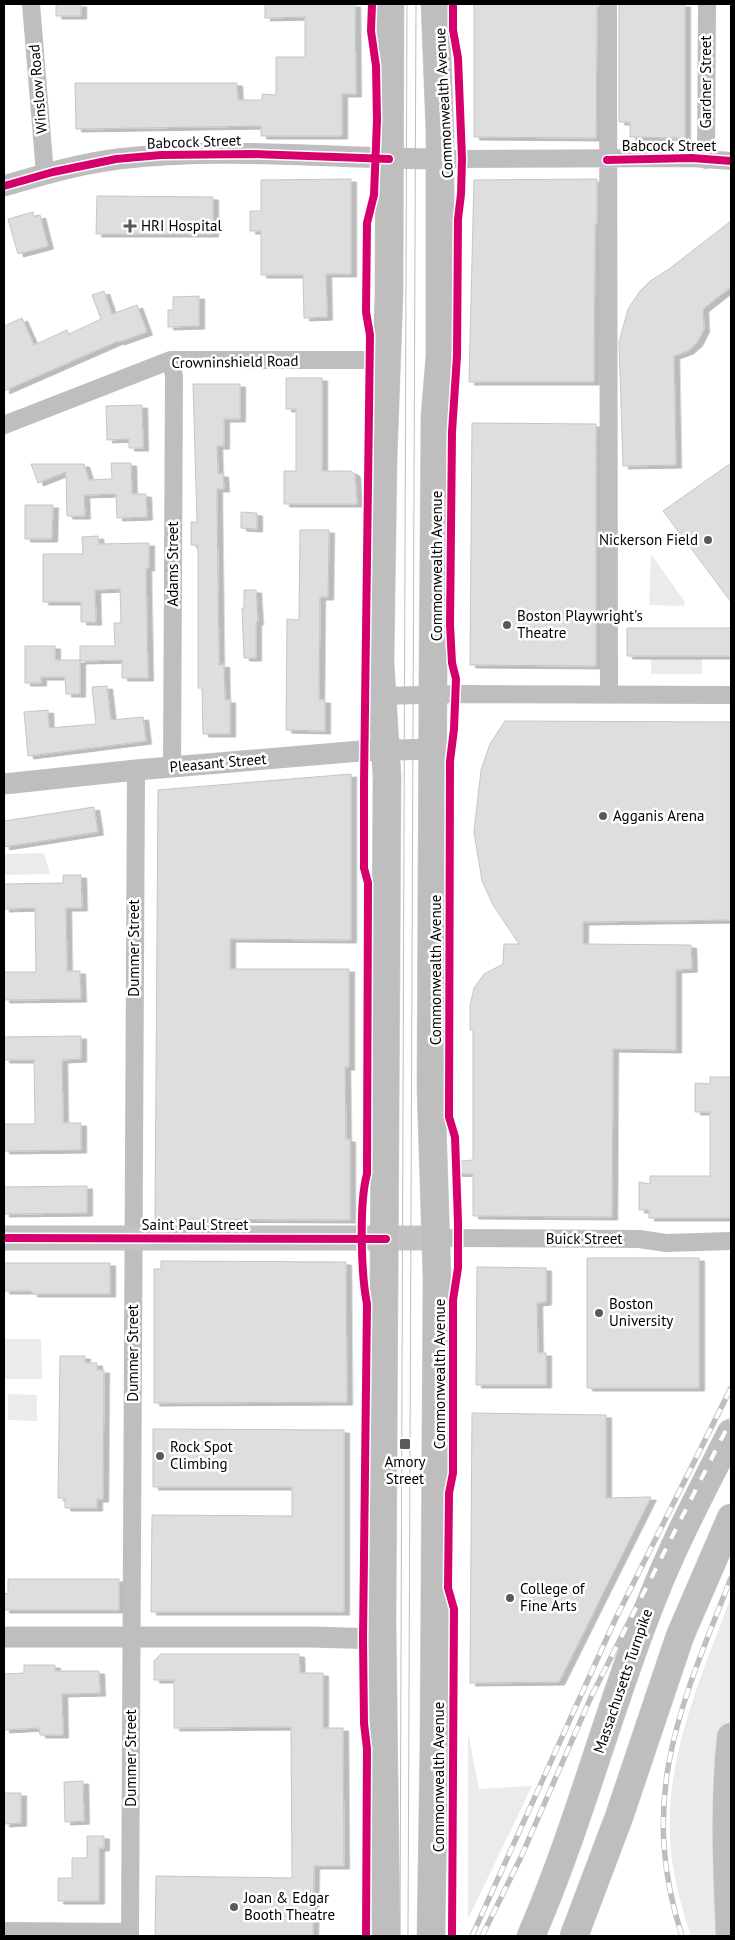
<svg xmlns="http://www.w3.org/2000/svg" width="735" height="1940" font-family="'PT Sans',sans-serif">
<defs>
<filter id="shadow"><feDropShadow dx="5.5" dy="3" stdDeviation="0" flood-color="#0004"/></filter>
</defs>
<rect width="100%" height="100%" fill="#fff"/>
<path fill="#ebebeb" d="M651,554l34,48 -1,4 -35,-1z
M651,659h51v15h-51z
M44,853l6,21 -46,1v-21z
M4,1339h37l1,40h-38z
M8,1394l29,1v26l-29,-1z
M731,1597v339h-40c-9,-27 -17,-56 -20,-85 -9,-89 30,-173 60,-254z
M468,1732l11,57 53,-3 -64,133z"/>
<path fill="#dedede" stroke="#c6c6c6" filter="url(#shadow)" d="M56,4h25v12h-25z
M265,4h90l1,90h-14v42h-81v-10l-185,3 -1,-46h162l1,17h24v-6l14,1v-38h29v-40l-40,1z
M474,4h123l-1,134 -122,-1z
M619,4h66v134l-55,-1v-15h-11z
M351,179v95h-25l1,43 -23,1 -1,-43h-42v-44h-11v-20h11v-31z
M597,179v45h-2l-1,158h-125l5,-202z
M97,196l116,1v37h-117z
M33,212l1,5 6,-2 8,31 -30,8 -10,-35z
M731,221v66l-28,22 1,20 -7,14 -9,8 -14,5 2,109 -53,1 -4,-124 9,-33 12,-18 10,-10 19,-12z
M104,291l8,23 25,-9 10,27 -28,10 -1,-1 -114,50v-65l18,-8 12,27 33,-15 2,4 32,-15 -9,-24z
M199,296v30l-31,1v-17h5v-13z
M286,378h36v93h29l4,3 2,30h-73v-33h12v-62h-10z
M193,384h47v35h-16v27h-7l1,28h5l1,15h-7v16l2,160 5,-1 1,36h5v34h-27l-1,-46h-4v-143h-7v-23h6z
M142,405l1,43h-14v-9l-22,1 -1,-34z
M472,423l124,1v242l-126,-1z
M111,463h20l1,31h14l1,23 -30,1 -1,-24 -32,1 1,21h-18l-1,-44 -28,11 -7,-19h53l5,16 23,-1z
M731,463v139l-68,-91z
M25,505h28l-1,34h-27z
M241,512l16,1v16l-16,-1z
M300,530h29l-1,67h-8l-1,103h6v31l-39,-1 1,-111 12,1z
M98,536l1,8 50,-1v25h-3l2,110h-26v-18l-42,1v-15h35l-1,-23h7l-1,-34 -25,1 1,32h-15v-20h-38v-48h40l-1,-17z
M244,590h12l2,32h-2v36h-12l-2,-50h2z
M627,628h104v28h-104z
M25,646h30v14h25v34h-14l-1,-17h-24v6h-16z
M107,686l4,34 32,-3 3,24 -118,15 -4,-44 24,-2 1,18 47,-4 -4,-37z
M505,721l226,1v198l-148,2v22l108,1 1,24 -16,1v80l-63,-1 -1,168 -139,-1v-42l-21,-1 -1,-11 22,-2v-130h-3v-24l4,-18 10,-14 19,-10 1,-20h15l-26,-39 -11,-24 -8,-49 7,-62 9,-26z
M351,774v166l-121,-1v30h119v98h-4l1,72h4v81l-195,-1 3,-429z
M94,807l4,25 -94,15v-26z
M63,875h18l1,33h-16l1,63h13l1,28 -77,1v-28h32l-1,-64 -31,1v-25l59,-1z
M81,1036v23l-19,1 1,63h18v27l-77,1v-27h31l-1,-64h-30v-23z
M710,1077h21v141h-82v-8h-10v-28l11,2v-8h60v-64h-15v-29l15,1z
M87,1186v27l-83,1v-27z
M587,1258h112v130h-112z
M161,1261l185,1 1,140 -193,1v-134h7z
M4,1263h106v31h-78v-3h-28z
M477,1267l69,1v34l-9,1 1,50h8v32h-70z
M60,1356h25v7h12v7h7l-1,129h-6v9h-32v-10h-7z
M472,1413l134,2v83l45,-1 -92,185 -89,1z
M153,1429l191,1v182h-193l1,-97 140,1v-29h-139z
M8,1579h111v31h-115v-17l4,1z
M161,1654h138l1,19h23v55h20l1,138h-30l-1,70h-158l1,-60 136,2 -1,-151 -117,1v-48h-20v-19z
M24,1665h31v6h44l1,22 -38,1 1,41h-23l-1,-7 -35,2v-56l20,-1z
M83,1781l1,40 -19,1 -1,-40z
M4,1793h17v30l-17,1z
M87,1836h17v12h-5v53h-41v-23h14v-20h15z"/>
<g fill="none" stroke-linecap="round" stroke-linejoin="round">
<g stroke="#dbdbdb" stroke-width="29">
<path id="primary" d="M386,1936l-4,-314 5,-845 -7,-115 3,-203 6,-165 1,-290
M431,1936l3,-192 3,-466 -6,-190 2,-410 2,-262 5,-60v-223l-5,-129"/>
</g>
<g stroke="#dbdbdb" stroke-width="29">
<path id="motorway" d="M531,1936c48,-110 77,-227 122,-339 22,-56 51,-110 78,-164
M574,1936l45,-119 61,-181 51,-118
M730,1936c-3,-66 -6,-132 1,-199"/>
</g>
<path stroke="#bebebe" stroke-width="18" d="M31,4l14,170
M608,4l1,691
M440,159l252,-1 39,3
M706,160l1,-156
M171,360l3,16 -2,391
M4,425l167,-65h216
M381,696l81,-2 269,1
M436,1238l203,1 27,4 65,-2
M4,1931l126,1
M130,1936l6,-1166"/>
<path stroke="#bebebe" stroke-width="21" d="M4,186c37,-11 75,-22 114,-27 107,-13 215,0 322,0
M4,784l132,-14 225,-19 72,-2
M4,1637h306l72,2"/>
<path stroke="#c2c2c2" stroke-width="25" d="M4,1238h432"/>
<use href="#primary" stroke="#bebebe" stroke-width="28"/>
<use href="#motorway" stroke="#bebebe" stroke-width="28"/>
<path stroke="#bebebe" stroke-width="1" d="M400,1936l7,-1932
M408,1936l8,-1932"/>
<g stroke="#bebebe" stroke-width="5.5">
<path id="rail" d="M472,1936l143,-316 116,-232
M482,1936l39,-79 70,-160 140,-277
M682,1936c-45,-139 -1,-231 49,-358"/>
</g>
<use href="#rail" stroke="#fff" stroke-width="4" stroke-dasharray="11" stroke-linecap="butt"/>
<g stroke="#fff" stroke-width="11">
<path id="cycleway" d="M607,160l85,-2 39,3
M4,186l49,-14 63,-13 45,-4 91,-1 137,5
M4,1238l382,1
M366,1936l1,-187 -3,-26 -1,-84 4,-335c-6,-30 -8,-101 0,-130l1,-291 -4,-15v-85l6,-448 -4,-23 1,-89 7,-28 3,-75 -1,-54 -5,-35 1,-27
M452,1936l2,-327 -6,-21 1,-95 4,-20v-173l5,-32v-46l-3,-85 -6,-20 1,-356 4,-32 2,-50 -4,-16 -2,-38 2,-193 5,-76 1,-137 3,-25 1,-35 -4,-101 -5,-28v-26"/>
</g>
<use href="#cycleway" stroke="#d6006c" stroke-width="8"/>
</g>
<g fill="#595959" stroke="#fff" stroke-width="2">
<path d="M127.5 218.5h5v5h5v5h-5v5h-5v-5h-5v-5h5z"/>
<circle cx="708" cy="540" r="5"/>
<circle cx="507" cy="625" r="5"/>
<circle cx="603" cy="816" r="5"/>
<circle cx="599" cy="1313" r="5"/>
<rect x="399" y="1438" width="12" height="12" rx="2.5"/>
<circle cx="160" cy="1456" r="5"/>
<circle cx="510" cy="1598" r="5"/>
<circle cx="234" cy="1907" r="5"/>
</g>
<g text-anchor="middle" stroke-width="5" stroke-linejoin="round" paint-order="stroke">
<g font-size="15" fill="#000" stroke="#fff">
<text transform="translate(706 82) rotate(-90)" y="5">Gardner Street</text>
<text transform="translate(38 89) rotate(-95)" y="5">Winslow Road</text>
<text transform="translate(444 103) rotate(-93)" y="5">Commonwealth Avenue</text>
<text transform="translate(194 142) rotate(-2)" y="5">Babcock Street</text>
<text x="669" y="151">Babcock Street</text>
<text transform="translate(235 362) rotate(-1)" y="5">Crowninshield Road</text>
<text transform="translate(173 564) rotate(-90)" y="5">Adams Street</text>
<text transform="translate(437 566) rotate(-90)" y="5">Commonwealth Avenue</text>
<text transform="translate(218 763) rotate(-5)" y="5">Pleasant Street</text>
<text transform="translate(134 948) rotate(-90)" y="5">Dummer Street</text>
<text transform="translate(436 970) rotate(-90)" y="5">Commonwealth Avenue</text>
<text x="195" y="1230">Saint Paul Street</text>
<text x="584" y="1244">Buick Street</text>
<text transform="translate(133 1353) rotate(-90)" y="5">Dummer Street</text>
<text transform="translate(440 1374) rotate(-90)" y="5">Commonwealth Avenue</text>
<text transform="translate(623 1681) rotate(-71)" y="5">Massachusetts Turnpike</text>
<text transform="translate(131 1758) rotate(-90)" y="5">Dummer Street</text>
<text transform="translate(439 1777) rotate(-90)" y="5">Commonwealth Avenue</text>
</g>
<g font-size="15" fill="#000" stroke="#fff" text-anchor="start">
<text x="141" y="231">HRI Hospital</text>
<text x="698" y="545" text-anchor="end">Nickerson Field</text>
<text x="517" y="621">Boston Playwright's<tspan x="517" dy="17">Theatre</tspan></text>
<text x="613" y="821">Agganis Arena</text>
<text x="609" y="1309">Boston<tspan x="609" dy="17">University</tspan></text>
<text x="170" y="1452">Rock Spot<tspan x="170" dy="17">Climbing</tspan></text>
<text x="405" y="1467" text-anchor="middle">Amory<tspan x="405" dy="17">Street</tspan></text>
<text x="520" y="1594">College of<tspan x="520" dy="17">Fine Arts</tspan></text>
<text x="244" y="1903">Joan &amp; Edgar<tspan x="244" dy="17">Booth Theatre</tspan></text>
</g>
</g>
<rect width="735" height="1940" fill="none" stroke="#000000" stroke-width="10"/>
</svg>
